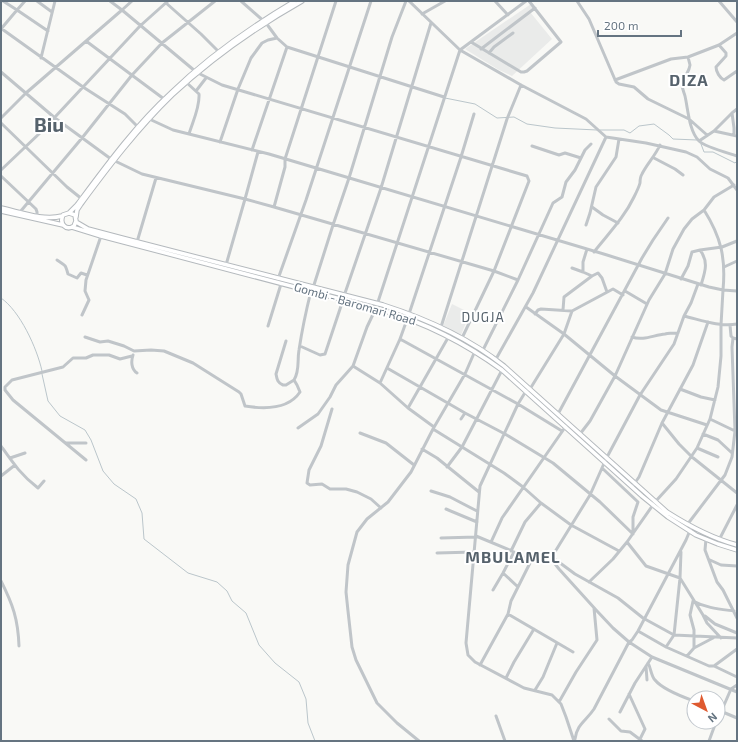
<svg xmlns="http://www.w3.org/2000/svg" width="738" height="742" font-family="'Exo 2',sans-serif">
<rect width="100%" height="100%" fill="#f9f9f6"/>
<path fill="#eaebea" d="M531,4l4,5 -5,3 22,27 -40,37 -13,-6 -34,-21z
M452,304l18,9 -9,22 -18,-9z"/>
<g fill="none" stroke-linecap="round" stroke-linejoin="round">
<path stroke="#bbc6cb" stroke-width="1" d="M445,98l30,6 22,14 17,-1 13,7 28,4 42,2
M600,130h24l6,3 9,-7 15,-2 15,11 4,4 24,1
M701,144l3,8h9l22,11 2,-2
M1,298c19,13 36,50 41,73
M42,374l6,27 12,15 25,14 6,10 12,31 11,13 22,15 6,14 2,26 44,34 29,9 10,9 5,10 14,12 13,32 16,18 24,19 7,17 2,24 7,18"/>
<g stroke="#b4b9bd" stroke-width="5.5">
<path id="major" d="M1,208c19,4 42,13 61,8
M1,211l62,14
M69,213l6,2 1,6 -2,5c-8,5 -15,-2 -11,-11l6,-2 8,-8c29,-39 58,-79 94,-112 37,-36 80,-66 124,-92
M76,217l1,-7 4,-6c28,-38 57,-76 91,-109 39,-36 84,-68 130,-94
M76,222l12,7 34,9 261,67c44,14 86,33 121,61l163,146c22,14 44,26 70,33
M72,227l29,9 281,74c44,13 83,33 120,60l140,126 26,21 28,18 22,9 19,6"/>
</g>
<path stroke="#c0c5c9" stroke-width="3" d="M3,1l14,9 8,-9
M37,1l15,11
M110,1l12,9 10,-9
M241,1l25,22 11,15 10,9 157,50
M495,1l13,14
M526,1l-66,49 61,35 65,34 20,18 40,6 40,9 11,5 13,12 18,9 9,12
M577,1l12,18 27,63 3,2 15,3 14,12 41,20 18,16
M719,1l18,21
M166,3l35,31 18,18
M422,14l23,-13
M1,29l16,-19 31,21
M1,30l1,-1 81,58 42,27 13,13
M86,41l78,58
M471,42l50,30h3l3,-1 34,-29 -32,-41
M719,45l7,8v3l-10,11c0,5 4,11 8,13l13,-9
M481,49l54,-41
M489,53l5,-6 19,-14
M688,57l2,8 -1,4 -7,15c0,5 2,8 3,12 3,13 4,35 14,45 6,6 29,12 38,15
M41,58l14,-57
M1,72l54,46 56,41
M198,73l24,12 305,91 2,5 -35,90 -32,67
M615,80l56,-21 17,-2 31,-12 18,-12
M187,83l12,11c1,13 -6,27 -10,40
M196,91l10,-13
M1,118l25,-25 96,-83 73,61
M147,118l26,12 96,24 47,14 291,87 102,32 14,3 -2,35v31l-3,31 -8,32 -13,29 -21,31 -21,23 -28,40 -14,17 -24,23
M1,123l66,64 15,12
M714,131l23,5
M734,135v-7l-2,-15 5,-4
M699,141l15,-10 18,-18
M220,142l18,-53 13,-31 11,-15 6,-3 9,-2
M532,146l27,9 6,-2 16,5
M252,150l35,-103
M258,152l-13,47 29,8 11,-40v-8l51,-158
M654,158l21,11 8,6
M115,161l27,13 103,25 -19,66
M1,170l40,-38 99,-106 28,-25
M1,176l35,33 1,3v4
M274,207l220,64 24,9
M592,207l11,8 15,8
M704,210c17,27 22,48 19,80l14,1
M20,212l62,-74 50,-63 30,-32 53,-42
M586,225l4,-12 6,-26 20,-30 3,-18
M137,242l19,-64
M587,249l-4,13v10l9,4 6,-3 4,5 5,14
M594,252c14,-18 30,-34 40,-55 2,-4 5,-10 6,-14 0,-4 0,-6 2,-9 5,-10 13,-18 18,-29
M57,260c9,6 8,4 11,14l9,4 4,-5 6,2
M724,267l13,-6
M572,268l11,4
M278,279l28,-79 65,-199
M681,279l7,-13 4,-14 8,-2
M698,284l-7,19 -7,13 -10,28 -34,51 -34,64 -16,36 -37,60 -1,5 7,9 38,42 16,17 16,14 23,15 85,35
M701,285c4,-13 8,-23 -1,-35l22,-3 15,-6
M313,288l20,-63 16,-47 43,-141 14,-36
M625,291l22,13
M344,296l37,-108 50,-165
M526,307l38,27 51,42 46,34 46,15
M563,310l1,-13 28,-21
M572,311l-8,23 -34,55 -4,2 -8,13 -38,82 -14,157 2,12 7,7 49,26 28,7 9,9 5,13 8,24
M535,314l3,-4 3,-1 31,2 41,-22 10,6
M82,315l7,-15 -4,-9 1,-11 15,-44
M684,316c17,4 35,11 53,8
M730,325l1,11 2,2
M268,326l13,-42
M441,327l66,-208 14,-34
M85,337l15,5 8,-1 16,5 10,5 17,-1 13,1 29,12 46,29 2,2 4,12c18,3 43,4 55,-14l-3,-7 -3,-5 -8,5h-3c-5,-2 -6,-5 -7,-11l10,-33
M632,337c11,4 22,-2 33,-3 4,-1 9,-1 13,-1
M400,339l118,65 44,27
M300,346l20,9 5,-1 18,-54
M483,350l35,-70 35,-77 9,-6 4,-15 9,-12 10,-20 6,-6
M133,355c-2,6 -2,14 4,18
M496,359l37,-66 73,-156
M353,366l27,17 28,25 26,19
M387,368l78,45
M294,380c6,-10 3,-19 5,-30 3,-20 7,-39 12,-59
M380,383l20,-44 9,-25 52,-157 13,-43
M680,389l21,8 14,3
M408,408l41,-72
M332,409l-11,37 -12,24 -2,13 3,2 12,-1 8,5h16l11,3 14,7 10,9
M558,414l84,-156 11,-18 15,-22
M461,419l4,-6 40,21 48,29 47,39 33,32
M710,419l25,12
M662,423l17,21 13,13 45,36
M298,428l20,-14 12,-17 6,-12 17,-19 14,-39 9,-19 84,-258 -51,-49
M433,429l71,44 19,14 18,16 30,22 48,26
M360,433l26,10 28,22
M580,434l10,-13 25,-45 34,-76 16,-26 8,-25 11,-20 8,-10 12,-9 10,-13 20,-12
M703,434l15,6 14,13
M66,443h20
M1,446c12,17 20,29 37,42l6,-7
M697,448l21,9
M422,449l15,9 42,34
M10,458l15,-5
M86,460l-73,-60 -8,-10v-3l7,-7 51,-13 10,-9h13l7,-3h16l11,4 12,-3
M447,467l15,-20 40,-77
M602,468l36,34 -5,15v17
M1,476l14,-11
M632,487l7,-10 23,-54 31,-58 15,-43
M431,491l19,6 27,14
M446,509l31,13
M687,525l38,-50 7,-18 3,-26 -3,-84 1,-9 4,1
M476,536l36,15
M441,538l35,-1
M706,539l-1,11 12,32 6,8 14,28
M719,540l18,-35
M491,542l11,-24 64,-92
M627,542l19,24 34,12 23,37 4,8 14,15
M511,551l14,-29 16,-19
M437,553l37,-1
M552,557l23,17 43,24 25,20 31,17 63,3
M710,560l11,5 16,1
M503,573l15,14
M1,581c12,24 17,38 18,65
M508,614l65,38
M705,616l10,8 22,9
M638,631l28,16 43,19h5l23,11
M666,647l8,-12 6,-57 1,-26
M694,648l19,-10
M687,656l7,-8v-18l-4,-15 3,-14c13,7 26,8 41,10
M648,663c3,5 3,13 7,17 8,10 28,17 39,21
M480,665l28,-51 3,-13 19,-38v-3l-16,-8 -11,21 -10,17
M646,666l1,14
M714,666l23,-17
M506,678l8,-16 20,-33
M535,690l8,-13 14,-34
M629,694l16,35 -5,10
M559,702l17,-30 21,-32 -3,-32
M718,710l19,8
M620,712l15,-29 17,-26
M496,716l9,25
M609,719l12,12 9,1 12,9
M718,719l13,-30 6,-4
M575,739c2,-15 11,-18 19,-30l35,-67 3,-2 6,-9 48,-91 5,-12
M419,741l-22,-18 -20,-20 -21,-43 -4,-13 -4,-36 -2,-19 2,-27 9,-33 10,-13 21,-17 23,-30 22,-43 32,-55 10,-23
M709,741l7,-19"/>
<use href="#major" stroke="#fff" stroke-width="3.5"/>
</g>
<g text-anchor="middle" stroke-width="4" stroke-linejoin="round" paint-order="stroke">
<g font-size="12" fill="#657481" stroke="#fff">
<text transform="translate(355 304) rotate(16)" y="4">Gombi - Baromari Road</text>
</g>
<g font-size="13" letter-spacing="1" fill="#56626c" stroke="#fff">
<text x="483" y="322">DUGJA</text>
</g>
<g font-size="16" font-weight="bold" letter-spacing="1" fill="#56626c" stroke="#fff">
<text x="689" y="86">DIZA</text>
<text x="513" y="563">MBULAMEL</text>
</g>
<g font-size="20" font-weight="bold" fill="#56626c" stroke="#fff">
<text x="49" y="132">Biu</text>
</g>
</g>
<rect width="738" height="742" fill="none" stroke="#657481" stroke-width="4"/>
<g transform="translate(706 710) rotate(139)"><circle r="19" fill="#ffffff" stroke="#c1c7cd"/>
<path d="M0-3L7 15L0 10L-7 15Z" fill="#df5a30"/>
<text y="-6" font-size="11" font-weight="bold" text-anchor="middle" fill="#657481">N</text>
</g>
<path d="M598 30v6h83v-6" fill="none" stroke="#657481" stroke-width="2"/>
<text x="604" y="30" font-size="12" fill="#657481" stroke="#ffffff" stroke-width="3" paint-order="stroke">200 m</text>
</svg>
